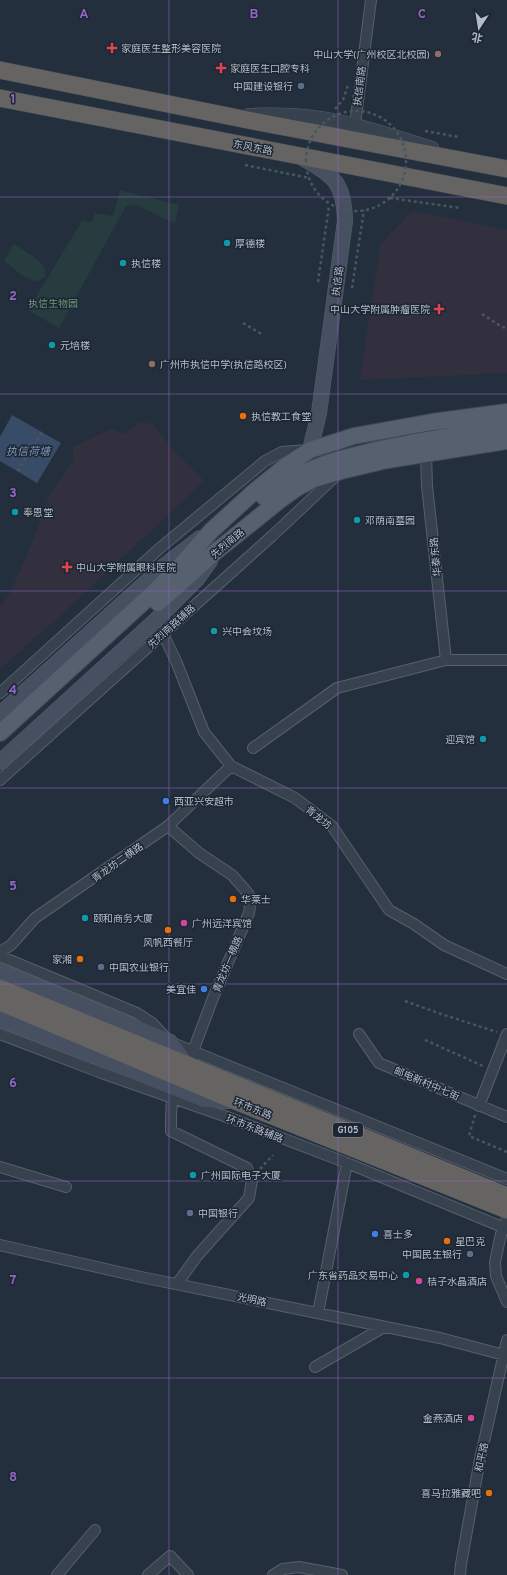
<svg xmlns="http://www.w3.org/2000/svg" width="507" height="1575" font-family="Overpass,'Noto Sans SC',sans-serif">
<rect width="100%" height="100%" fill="#242f3e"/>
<path fill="#32303f" d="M412,211l95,19v143l-147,7 20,-135z
M140,422l13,2 20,26 31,31 -142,133 -62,55v-62l10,-14 23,-52 16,-45 24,-36v-13l38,-18 13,5z"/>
<path fill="#263c3f" d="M120,190l59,15 -4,19 -38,-19 -11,1 -67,122 -31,-18 54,-89 10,1 3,-9 18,3z
M14,244l24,16 7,8 1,8 -7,5c-13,0 -25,-13 -35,-20z"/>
<path fill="#394c67" d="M12,415l49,28 -24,40 -37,-22v-24z"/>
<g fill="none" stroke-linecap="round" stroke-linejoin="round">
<g stroke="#565f6c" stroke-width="12">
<path id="minor" d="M355,125l16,-125
M426,454l1,32 19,174
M163,634l13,27 28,71 27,34 64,32 37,28 57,84 25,14 30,21 63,29
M0,693l160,-145 105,-87 17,-9 26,-2
M253,748l84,-60 109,-28h61
M0,780l272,-244 66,-62
M168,826l31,27 33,22 15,17 4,6 -2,15 -36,85 -20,53
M0,952l11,-7 24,-27 133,-92 63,-60
M0,956l137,57 15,10 18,19 337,137
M0,1034l99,38 131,46 117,45 160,66
M359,1034l20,29 128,54
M479,1106l28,-72
M0,1167l66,20
M507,1218l-6,16 -6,28 1,14 11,26
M0,1245l141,32 299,61 64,17
M177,1284l20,-28 52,-58 3,-18 -5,-12 -76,-37v-13l1,-21 7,1
M318,1313l29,-150
M315,1367l69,-40
M57,1575l38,-45
M148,1575l22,-19 18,19
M273,1575l10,-6 16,-2 43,8
M460,1575l1,-11 19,-105 27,-119"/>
</g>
<g stroke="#565f6c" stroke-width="14">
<path id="tertiary" d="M248,115c21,-1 43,-1 65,2 40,5 80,19 119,31
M188,1066l5,-15"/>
</g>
<g stroke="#565f6c" stroke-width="16">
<path id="secondary" d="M304,159c31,17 40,25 41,62l-26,192 -9,37
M0,714l165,-149 35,-27
M0,762l156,-142 42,-42 12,-17
M0,971l170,71 18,24
M0,1019l203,80 25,2"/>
</g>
<g stroke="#414a57" stroke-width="18">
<path id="primary" d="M264,497c37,-30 80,-40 126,-50 39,-8 78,-14 117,-21
M158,603l56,-50 66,-53 17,-12 17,-9 27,-8 46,-11 120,-19
M0,733l151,-138 29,-29 31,-35 45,-41 31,-25 23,-15 44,-14 78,-14 75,-10"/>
</g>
<g stroke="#434c59" stroke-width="18">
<path id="trunk" d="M0,70l258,52 249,47
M0,98l507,98
M0,988l507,208
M0,1002l235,99 272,109"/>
</g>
<path stroke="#44595c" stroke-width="2.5" stroke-dasharray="3 3" stroke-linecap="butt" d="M335,109l8,-9 5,-15
M425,131l34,6
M245,165l64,13
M390,198l70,10
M318,282l11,-76
M352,288l12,-78
M482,314l20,13 5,1
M243,323l20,12
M18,471l24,-39
M405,1001l36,13 56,18
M425,1040l58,26
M475,1115l-6,21 38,16
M260,1169l13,-14"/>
<use href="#minor" stroke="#38414e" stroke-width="10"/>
<use href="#tertiary" stroke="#38414e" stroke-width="13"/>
<use href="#secondary" stroke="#465061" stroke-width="15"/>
<use href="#primary" stroke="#56606e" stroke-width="16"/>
<use href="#trunk" stroke="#656462" stroke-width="17"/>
<path stroke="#44595c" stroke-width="2.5" stroke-dasharray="3 3" stroke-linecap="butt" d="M306 161a50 50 0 1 1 100 0a50 50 0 1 1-100 0Z"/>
</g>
<path fill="none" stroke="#9266c3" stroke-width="1" stroke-opacity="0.55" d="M169,0v1575M338,0v1575M0,197h507M0,394h507M0,591h507M0,788h507M0,984h507M0,1181h507M0,1378h507"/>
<g fill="#e0444e" stroke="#1d2633" stroke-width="1.5">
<path d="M110 42h4v4h4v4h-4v4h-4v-4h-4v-4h4z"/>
<path d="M219 62h4v4h4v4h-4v4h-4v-4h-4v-4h4z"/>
<path d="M437 303h4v4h4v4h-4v4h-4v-4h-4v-4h4z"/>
<path d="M65 561h4v4h4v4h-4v4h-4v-4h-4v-4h4z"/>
</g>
<g fill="#8d6e63" stroke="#1d2633" stroke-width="1.5">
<circle cx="438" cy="54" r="4"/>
<circle cx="152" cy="364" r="4"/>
</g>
<g fill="#5c6f8a" stroke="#1d2633" stroke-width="1.5">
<circle cx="301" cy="86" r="4"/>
<circle cx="101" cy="967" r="4"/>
<circle cx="190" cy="1213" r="4"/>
<circle cx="470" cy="1254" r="4"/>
</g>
<g fill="#0f9aa8" stroke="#1d2633" stroke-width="1.5">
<circle cx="227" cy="243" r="4"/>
<circle cx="123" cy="263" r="4"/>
<circle cx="52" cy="345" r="4"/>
<circle cx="15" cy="512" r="4"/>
<circle cx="357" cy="520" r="4"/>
<circle cx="214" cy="631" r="4"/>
<circle cx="483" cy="739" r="4"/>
<circle cx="85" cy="918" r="4"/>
<circle cx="193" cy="1175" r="4"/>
<circle cx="406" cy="1275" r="4"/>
</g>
<g fill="#e8710a" stroke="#1d2633" stroke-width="1.5">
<circle cx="243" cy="416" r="4"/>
<circle cx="233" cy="899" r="4"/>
<circle cx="168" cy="930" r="4"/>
<circle cx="80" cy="959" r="4"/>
<circle cx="447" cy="1241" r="4"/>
<circle cx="489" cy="1493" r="4"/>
</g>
<g fill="#3f7fe0" stroke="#1d2633" stroke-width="1.5">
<circle cx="166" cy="801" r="4"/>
<circle cx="204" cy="989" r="4"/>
<circle cx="375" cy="1234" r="4"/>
</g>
<g fill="#d1479c" stroke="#1d2633" stroke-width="1.5">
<circle cx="184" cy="923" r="4"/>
<circle cx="419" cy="1281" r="4"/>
<circle cx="471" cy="1418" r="4"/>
</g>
<g text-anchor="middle" stroke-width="3" stroke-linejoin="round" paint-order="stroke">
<rect fill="#1d2633" stroke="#878f9c" stroke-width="1" x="333" y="1123" width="30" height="14" rx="3"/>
<g font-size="9" font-weight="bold" fill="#b4bcc9">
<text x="348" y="1133">G105</text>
</g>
<g font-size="10" fill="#b4bcc9" stroke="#1d2633" text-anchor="start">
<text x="121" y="52">家庭医生整形美容医院</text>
<text x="430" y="58" text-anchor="end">中山大学(广州校区北校园)</text>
<text x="230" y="72">家庭医生口腔专科</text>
<text x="293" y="90" text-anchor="end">中国建设银行</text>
<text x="235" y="247">厚德楼</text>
<text x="131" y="267">执信楼</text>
<text x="430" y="313" text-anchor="end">中山大学附属肿瘤医院</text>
<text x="60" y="349">元培楼</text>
<text x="160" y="368">广州市执信中学(执信路校区)</text>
<text x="251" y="420">执信教工食堂</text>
<text x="23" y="516">奉恩堂</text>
<text x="365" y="524">邓荫南墓园</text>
<text x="76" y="571">中山大学附属眼科医院</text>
<text x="222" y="635">兴中会坟场</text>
<text x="475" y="743" text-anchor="end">迎宾馆</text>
<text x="174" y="805">西亚兴安超市</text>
<text x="241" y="903">华莱士</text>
<text x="93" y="922">颐和商务大厦</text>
<text x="192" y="927">广州远洋宾馆</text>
<text x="168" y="946" text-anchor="middle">风帆西餐厅</text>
<text x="72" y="963" text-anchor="end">家湘</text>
<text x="109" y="971">中国农业银行</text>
<text x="196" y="993" text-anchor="end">美宜佳</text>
<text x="201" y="1179">广州国际电子大厦</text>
<text x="198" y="1217">中国银行</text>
<text x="383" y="1238">喜士多</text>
<text x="455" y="1245">星巴克</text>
<text x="462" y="1258" text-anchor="end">中国民生银行</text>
<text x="398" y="1279" text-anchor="end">广东省药品交易中心</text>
<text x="427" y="1285">桔子水晶酒店</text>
<text x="463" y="1422" text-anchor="end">金燕酒店</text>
<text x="481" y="1497" text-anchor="end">喜马拉雅藏吧</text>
</g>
<g font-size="10" fill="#b4bcc9" stroke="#1d2633">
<text transform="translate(359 86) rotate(-83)" y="4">执信南路</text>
<text transform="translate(253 147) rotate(11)" y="4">东风东路</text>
<text transform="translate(337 281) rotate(-82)" y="4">执信路</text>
<text transform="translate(227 543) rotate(-40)" y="4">先烈南路</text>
<text transform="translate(435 557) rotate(-96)" y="4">华泰东路</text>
<text transform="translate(171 626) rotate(-42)" y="4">先烈南路辅路</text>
<text transform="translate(319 817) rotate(39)" y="4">青龙坊</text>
<text transform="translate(117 862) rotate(-35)" y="4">青龙坊二横路</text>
<text transform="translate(227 964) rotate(-67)" y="4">青龙坊一横路</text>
<text transform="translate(427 1083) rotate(23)" y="4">邮电新村中七街</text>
<text transform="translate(253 1108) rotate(22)" y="4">环市东路</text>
<text transform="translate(255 1128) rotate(21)" y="4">环市东路辅路</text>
<text transform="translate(252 1299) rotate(12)" y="4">光明路</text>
<text transform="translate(481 1457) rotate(-78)" y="4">和平路</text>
</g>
<g font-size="10" fill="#6b9a76" stroke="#1d2633">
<text x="53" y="307">执信生物园</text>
</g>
<g font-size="11" font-style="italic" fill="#7c92b1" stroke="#1d2633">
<text x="28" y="455">执信荷塘</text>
</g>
</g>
<g font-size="13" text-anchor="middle" font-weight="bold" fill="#9266c3" stroke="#1d2633" stroke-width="3" stroke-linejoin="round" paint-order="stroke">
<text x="84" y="18">A</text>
<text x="254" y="18">B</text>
<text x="422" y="18">C</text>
<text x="13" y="103">1</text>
<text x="13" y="300">2</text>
<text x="13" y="497">3</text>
<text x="13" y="694">4</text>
<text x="13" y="890">5</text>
<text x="13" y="1087">6</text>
<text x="13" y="1284">7</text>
<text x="13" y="1481">8</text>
</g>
<g transform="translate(479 28) rotate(192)" stroke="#1d2633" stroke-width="3" paint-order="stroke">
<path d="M0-3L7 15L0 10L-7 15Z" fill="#b4bcc9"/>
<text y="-6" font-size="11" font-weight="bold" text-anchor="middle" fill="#b4bcc9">北</text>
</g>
</svg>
